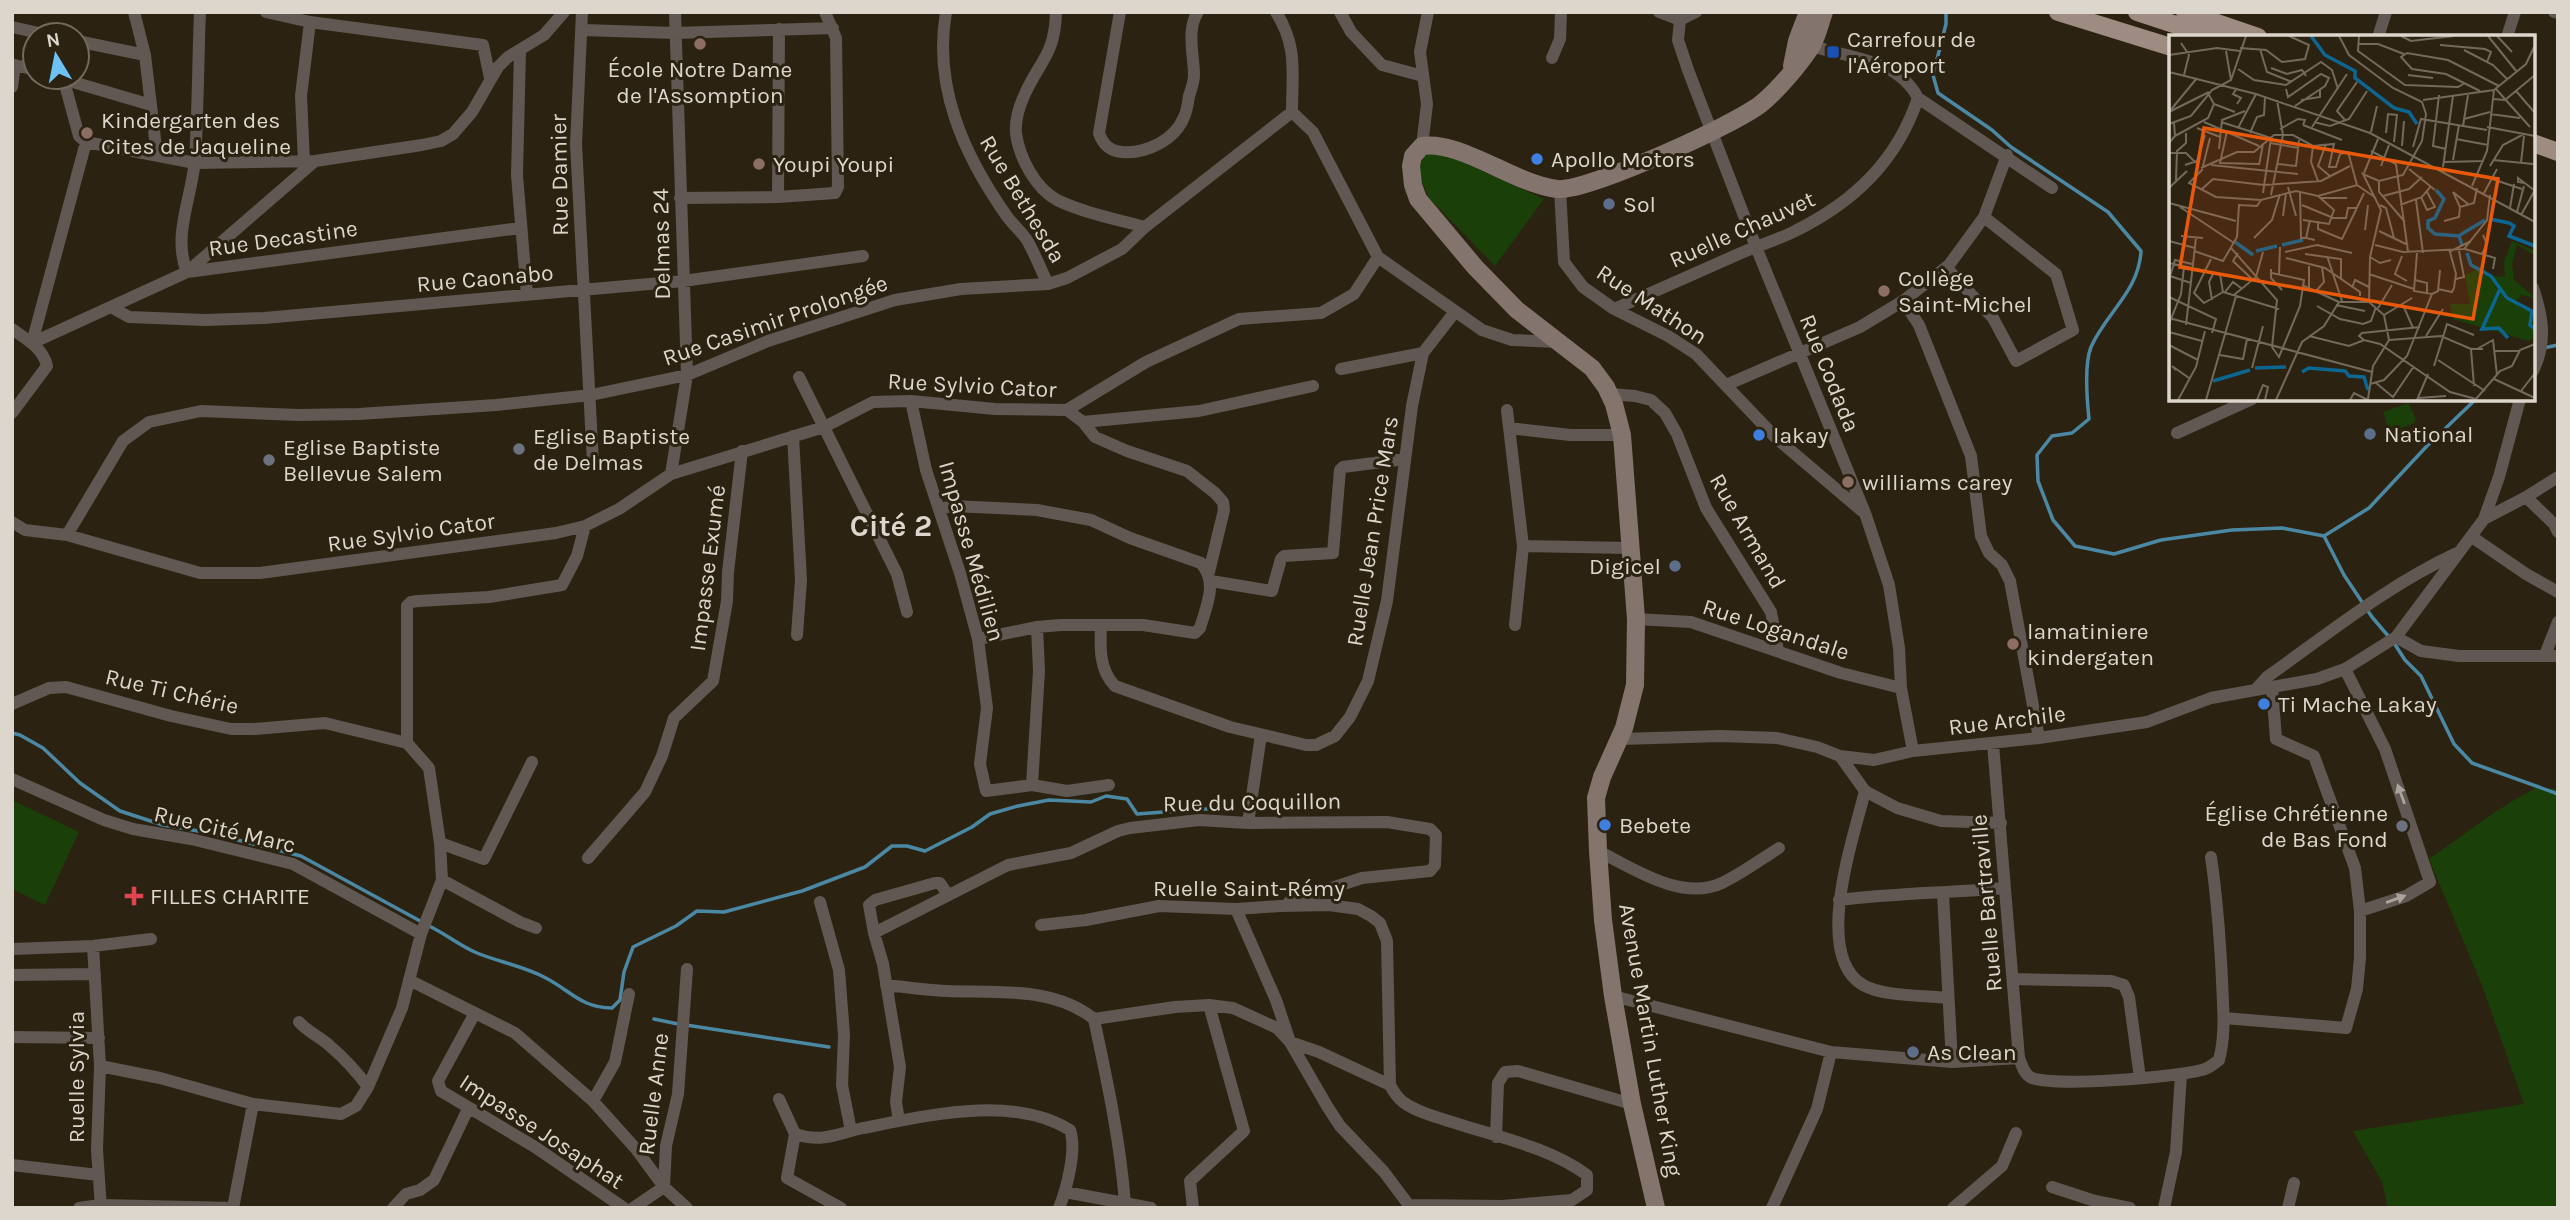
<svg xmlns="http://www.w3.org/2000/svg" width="2570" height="1220" font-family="Karla,sans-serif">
<rect width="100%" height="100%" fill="#2c2212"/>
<path fill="#1a3f08" d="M1436,150l108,49 -49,67 -66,-68 -11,-25 7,-21z
M2408,403l8,16 -2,4 -20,8 -6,-3 -5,-16z
M2536,788l22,1v419h-170l-6,-26 -29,-51 171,-27 -41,-116 -54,-129c35,-24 69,-52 107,-71z
M12,800l67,32 -34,73 -33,-16z"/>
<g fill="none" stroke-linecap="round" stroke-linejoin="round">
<path stroke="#4b88a3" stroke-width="3.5" d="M1946,12v12l-13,51 5,18 54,37 19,17 97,65 33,39c-2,40 -35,62 -50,96 -7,18 -4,53 -2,72l-17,14 -20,3 -15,19 1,26 15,39 22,26 39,8 47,-14 71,-10 50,-2 42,8 20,39 28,42 17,20
M2533,350l25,-5
M2324,536l45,-28 57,-61 50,-48
M2394,643l11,17 16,16 33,68 18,19 86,31
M12,733l8,2 23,13 37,35 40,28 43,14 47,8 91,23 121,66
M429,926c17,8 31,20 48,27 22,9 46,13 67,24 26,13 37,31 68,31l8,-8 4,-28 9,-25 43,-21 21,-15 27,1 78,-21 63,-24 27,-21h15l18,5 47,-24 18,-13 28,-8 31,-6 42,2 15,-6 21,3 10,15 81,-6
M654,1019l24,5
M686,1025l143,22"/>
<path stroke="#615853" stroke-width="12" d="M134,12l11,43 12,101
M200,12c-2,49 -2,99 -5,148 -3,37 -23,76 -8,112l333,-44
M266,12l44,10 173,23 7,33
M582,12l-6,132 17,319
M946,12c-13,75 18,143 60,203 6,9 15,16 21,25 8,14 14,30 21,44
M1056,12c-1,44 -17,49 -32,84 -5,11 -9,25 -8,37 3,24 19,55 41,67 27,13 59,19 88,27
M1120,12l-21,121c4,12 11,18 23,19 24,2 53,-12 62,-35 3,-6 4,-14 5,-21 2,-6 5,-14 5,-21 0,-19 -8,-46 4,-63
M1276,12c22,35 16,60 16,100l21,20 65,125
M1340,12l11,20 31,33 41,11
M1659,12l21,8
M2554,12l4,1
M1680,20l-2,20 10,30 68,177 109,266 24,72 10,63 2,40 12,63
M1680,20l16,-8
M12,27l36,8
M583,30l92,3 158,-5
M2378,37l8,-25
M2507,37l8,-25
M77,41l68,14
M1806,44c38,14 91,13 112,54
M520,50l-3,125 10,120
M1552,58l8,-19 1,-27
M12,65l23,4
M56,77l95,28
M12,87l3,-22
M1918,98l134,90
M86,142l109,21 120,-2
M1422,146l5,-42 -7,-52 8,-40
M304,161l-3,-65 9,-74
M1560,189l4,73 19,25 31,22 54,27 28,18 79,83 87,74
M778,197l1,-168
M680,198l98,-1 57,-4 3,-6 -2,-149 -11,-26
M1946,267l47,51 23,43 57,-31 -17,-56 -72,-57
M2533,288c10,29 14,54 0,83
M1903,301l16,24 52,131 10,80 8,17 13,12 8,16 29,157
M111,307l18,10 76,3 59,-2 419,-37 180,-25
M1614,309c42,-18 84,-37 127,-56 18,-8 37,-13 54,-22 59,-29 102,-70 123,-133
M12,329c14,10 31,19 35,37l-35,47
M32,343l155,-71 128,-111 107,-16 19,-4 12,-7 19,-22 26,-45 10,-10 36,-22 20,-23
M32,343l54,-201 -7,-6 -15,-55
M1341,369l82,-16
M799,377l98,197 10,38
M1726,385l134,-58 43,-26 46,-36 35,-48 23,-62
M1610,394l25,2 16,4 14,13 12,21 29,74 65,104 7,38
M911,401l15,69 34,103 18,66 9,69 -7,56 6,27 46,-6
M1067,410l16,12 12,15 32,14 60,20 28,22 8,9 1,8 -15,62
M1507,410l16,136 -8,79
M1083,422l116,-11 114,-25
M1509,428l61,7h52
M2177,433l75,-34
M793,436l8,144 -4,55
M671,474l16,-99 -12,-363
M2526,497l28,27 4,8
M940,509l12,-3 85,4 54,10 39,18 71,25c17,20 6,41 -1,65l-5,5 -52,-8h-82l-24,2 -59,12
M2484,519l42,-22 32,-20
M12,522l13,8 42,5 133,38h60l296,-40 29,-7 34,-17 52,-35 153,-47 49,-25 38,-1 84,8 72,1 79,-48 93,-43 82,-6 33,-19 24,-37 104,73 30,10 47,2
M67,535l56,-94 26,-19 52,-11 97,4 61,-1 137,-9 95,-10 96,-20 81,-34 127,-41 66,-11 87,-5 19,-6 55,-29 23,-22 147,-115
M2472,537l54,37 32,18
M1523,546l106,2
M1211,581l61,10 9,-32 3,-3 49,-3 7,-83 3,-3 62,-8
M1636,619l55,3 150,51 60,15
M1101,625c-1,22 -2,45 14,61l115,41 76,18h10l19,-9 15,-19 18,-36 19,-80 25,-195 11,-53 31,-40
M1037,627l2,44 -7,114 35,6 42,-6
M2396,637l25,14 38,5h99
M2545,655l13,-33
M2345,669l40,80 45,133 -24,14 -46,15
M2256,689l11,-12c62,-44 121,-92 190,-124
M12,704l37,-16 17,-1 105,29 60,13h24l70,-6 82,20
M1620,739l101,-3 56,2 40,9 23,9 34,4 39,-9 126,-13 108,-16 64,-24 106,-19 28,-10 51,-32 88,-118 15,-42 21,-78
M407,743v-137l4,-4 7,-1 71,-4 73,-12 15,-29 8,-30
M1993,744l26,314c3,6 4,15 11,19 19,11 150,0 175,-8 5,-2 9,-5 14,-9 7,-26 4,-52 3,-80 -2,-41 -5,-82 -11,-123
M1840,756l25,35 32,17 44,13 60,2
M12,779l92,41 29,9 58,10 102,25 128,70
M1865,791c-11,46 -53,164 -2,194 21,12 62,10 85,13
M1248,823l13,-88
M440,843l44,16 48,-97
M1598,851c35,17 83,51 124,32 19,-9 38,-23 57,-35
M588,858l57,-66 17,-36 12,-38 39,-37 14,-80 1,-29 14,-121
M442,880l78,42 16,6
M1943,894l9,168
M1839,900c55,-7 110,-7 165,-12
M820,902l19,68 5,65 -2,50 9,46
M1236,909l40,91 14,42 37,64 13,20 44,46 27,36
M1041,925l45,-5 73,-14 77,3 44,-3 49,-1 29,4 13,7 9,7 7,18 3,144c3,6 7,12 13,17 14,10 33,15 49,20 45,15 97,25 135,53v15l-15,10 -70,6 -92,-1
M874,933l134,-68 63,-12 47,-22 12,-3 69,-8 49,3 139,-1 43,7 6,6 -1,30 -5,6 -68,7 -73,24
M93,946l7,120 -3,84 4,58
M12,949l81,-3 58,-7
M12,975l83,-1
M2013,979l98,2 13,4 5,12 11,81
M409,980l106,53 78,68 43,48 28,38 23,21
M886,985c20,2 40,5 60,6 50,2 107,-5 148,28
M1613,996l218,56 121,10 67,-4
M475,1013l-37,68 3,10 94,56 89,61
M2224,1018l122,10 11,-39 3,-31v-47l-5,-43 -41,-112 -38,-17 -4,-52
M1094,1019l81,-12 34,-2 24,3 44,20 13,14 29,10 71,33
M1094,1019c13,61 26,121 31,184
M299,1022c9,10 21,15 31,24 14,12 27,26 38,41
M12,1037l87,1
M100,1066l60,12 93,26 88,10 15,-8 12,-19 34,-79 19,-74 21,-54 -2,-37 -11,-75 -22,-25
M779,1099l16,35 -8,44 54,30
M593,1101l22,-39 14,-68
M899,1121l-3,-19 4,-35 -17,-103 -9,-31 -5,-28 6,-5 60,-17h5l8,12
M795,1134c28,9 41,0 68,-6 62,-12 150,-34 207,2 7,19 -3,58 -11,78
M1496,1137l2,-54 7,-11 13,-1 114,33
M12,1165l86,10
M2052,1187l43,14 35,7
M1065,1192l86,16
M79,1208l21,-3 134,3
M233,1208l20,-104
M393,1208l13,-14 14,-4 14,-10 34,-71
M633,1208l31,-21 2,-41 12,-52 9,-125
M1193,1208l-3,-27 54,-50 -35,-126
M1772,1208l45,-99 14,-57
M1953,1208l49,-42 14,-33
M2164,1208l12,-56 5,-78
M2288,1208l6,-25"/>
<path stroke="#83756d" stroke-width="18" d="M1792,66l5,-25 11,-29
M1656,1208l-24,-104 -19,-108 -10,-76 -5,-69 -2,-53 6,-21 22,-49 11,-43 1,-66 -14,-184 -8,-31 -8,-17 -14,-19 -75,-58 -42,-43 -57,-68 -5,-14 -2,-19 2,-10 9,-10c39,-6 92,38 135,43 30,3 180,-65 205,-86 16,-13 37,-38 49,-56 6,-10 9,-24 13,-35"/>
<path stroke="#9e8b81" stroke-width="18" d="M2058,12l113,35
M2137,12l76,25
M2185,12l73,25
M2533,143l25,9"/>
</g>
<defs><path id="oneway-solid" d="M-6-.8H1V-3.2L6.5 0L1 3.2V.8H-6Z" transform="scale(1.75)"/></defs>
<g fill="#aba49c">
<use href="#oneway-solid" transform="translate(2401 794) rotate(-110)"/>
<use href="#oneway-solid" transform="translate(2396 899) rotate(-20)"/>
</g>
<g fill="#8d6e63" stroke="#2c2212" stroke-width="2.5">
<circle cx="700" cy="44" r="7"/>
<circle cx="87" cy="133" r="7"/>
<circle cx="759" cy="164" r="7"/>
<circle cx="1884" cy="291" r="7"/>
<circle cx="1848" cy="482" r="7"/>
<circle cx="2013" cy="644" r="7"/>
</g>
<rect fill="#1a4fb4" stroke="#2c2212" stroke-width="2.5" x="1826" y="45" width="14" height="14" rx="3.5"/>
<g fill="#3f7fe0" stroke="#2c2212" stroke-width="2.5">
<circle cx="1537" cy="159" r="7"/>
<circle cx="1759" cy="435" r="7"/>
<circle cx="2264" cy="704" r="7"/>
<circle cx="1605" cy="825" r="7"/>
</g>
<g fill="#5c6f8a" stroke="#2c2212" stroke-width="2.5">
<circle cx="1609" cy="204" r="7"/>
<circle cx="2370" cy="434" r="7"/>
<circle cx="1675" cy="566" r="7"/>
<circle cx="1913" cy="1052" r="7"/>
</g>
<g fill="#6b7280" stroke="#2c2212" stroke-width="2.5">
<circle cx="519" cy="449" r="7"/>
<circle cx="269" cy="460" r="7"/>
<circle cx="2402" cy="826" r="7"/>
</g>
<path fill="#e0444e" stroke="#2c2212" stroke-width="2.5" d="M130.5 885.5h7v7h7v7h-7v7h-7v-7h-7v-7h7z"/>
<g text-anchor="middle" stroke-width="6" stroke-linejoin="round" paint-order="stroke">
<g font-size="23" fill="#ddd6cc" stroke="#2c2212" text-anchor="start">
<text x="1847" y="47">Carrefour de<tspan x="1847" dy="26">l'Aéroport</tspan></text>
<text x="700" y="77" text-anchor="middle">École Notre Dame<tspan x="700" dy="26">de l'Assomption</tspan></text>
<text x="101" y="128">Kindergarten des<tspan x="101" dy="26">Cites de Jaqueline</tspan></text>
<text x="1551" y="167">Apollo Motors</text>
<text x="773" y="172">Youpi Youpi</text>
<text x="1623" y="212">Sol</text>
<text x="1898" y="286">Collège<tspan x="1898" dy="26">Saint-Michel</tspan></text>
<text x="2384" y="442">National</text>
<text x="1773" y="443">lakay</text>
<text x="533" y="444">Eglise Baptiste<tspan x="533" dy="26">de Delmas</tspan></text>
<text x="283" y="455">Eglise Baptiste<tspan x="283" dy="26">Bellevue Salem</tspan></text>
<text x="1862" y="490">williams carey</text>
<text x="1661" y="574" text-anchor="end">Digicel</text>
<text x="2027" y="639">lamatiniere<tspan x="2027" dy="26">kindergaten</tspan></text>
<text x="2278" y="712">Ti Mache Lakay</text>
<text x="2388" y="821" text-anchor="end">Église Chrétienne<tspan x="2388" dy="26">de Bas Fond</tspan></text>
<text x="1619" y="833">Bebete</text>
<text x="150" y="904">FILLES CHARITE</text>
<text x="1927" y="1060">As Clean</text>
</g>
<g font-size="23" fill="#ddd6cc" stroke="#2c2212">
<text transform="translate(559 175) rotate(-91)" y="8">Rue Damier</text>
<text transform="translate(1023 199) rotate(59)" y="8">Rue Bethesda</text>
<text transform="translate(1742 229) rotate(-24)" y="8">Ruelle Chauvet</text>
<text transform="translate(283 238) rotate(-8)" y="8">Rue Decastine</text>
<text transform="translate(661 244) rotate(-91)" y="8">Delmas 24</text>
<text transform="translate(485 278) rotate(-5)" y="8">Rue Caonabo</text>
<text transform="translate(1652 304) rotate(33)" y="8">Rue Mathon</text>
<text transform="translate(775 320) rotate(-19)" y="8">Rue Casimir Prolongée</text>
<text transform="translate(1830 373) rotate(68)" y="8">Rue Codada</text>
<text transform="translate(972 385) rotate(3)" y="8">Rue Sylvio Cator</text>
<text transform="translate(1372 531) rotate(-81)" y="8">Ruelle Jean Price Mars</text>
<text transform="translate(1748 531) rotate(60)" y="8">Rue Armand</text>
<text transform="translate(411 532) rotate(-8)" y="8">Rue Sylvio Cator</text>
<text transform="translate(972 551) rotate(74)" y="8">Impasse Médilien</text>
<text transform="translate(707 568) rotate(-83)" y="8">Impasse Exumé</text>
<text transform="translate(1776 629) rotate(18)" y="8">Rue Logandale</text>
<text transform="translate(172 691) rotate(13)" y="8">Rue Ti Chérie</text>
<text transform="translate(2007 720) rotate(-7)" y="8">Rue Archile</text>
<text transform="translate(1252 802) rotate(-1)" y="8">Rue du Coquillon</text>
<text transform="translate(225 829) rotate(13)" y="8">Rue Cité Marc</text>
<text x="1249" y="896">Ruelle Saint-Rémy</text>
<text transform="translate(1986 903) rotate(-95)" y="8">Ruelle Bartraville</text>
<text transform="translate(1651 1040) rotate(80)" y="8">Avenue Martin Luther King</text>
<text transform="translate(76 1077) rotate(-90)" y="8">Ruelle Sylvia</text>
<text transform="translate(653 1094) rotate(-83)" y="8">Ruelle Anne</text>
<text transform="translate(542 1131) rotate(33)" y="8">Impasse Josaphat</text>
</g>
<g font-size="30" font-weight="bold" fill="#ddd6cc" stroke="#2c2212">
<text x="891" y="536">Cité 2</text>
</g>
</g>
<g transform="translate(2169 35)">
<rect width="366" height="366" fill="#2c2212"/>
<path d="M343,206l23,10v4l-18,-10 -5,19 2,16 21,18 -14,-3 -5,7 16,11 2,23 -5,5 -76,-22 -3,-15h20l-5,-29 13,-6 7,6 20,2 -1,-15z" fill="#1a3f08"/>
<path fill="none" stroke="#0c6692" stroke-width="3.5" d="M142,1l14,19 30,16v7l39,30 15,4 8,12M267,155l8,9 -9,19 -7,3v7l7,6 24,2 3,9M321,184l19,4 5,3 -5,10 26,10M291,200l25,-15M66,207l18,13M113,210l21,-5M87,216l21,-5M298,218l4,12 20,11 16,22 25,13 -2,14 5,4M331,254l-18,40 17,-1 9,10M86,333l31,-1M133,337l7,-4 36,3 4,5 15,1 4,13M44,346l37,-11"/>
<path fill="none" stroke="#736a5c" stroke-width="2" d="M190,1l-1,15 47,34 53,2 7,-4M232,1l10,5 43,-5M319,1l29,36M328,1l15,16M12,8l8,12 -5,20M189,9h20l26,10M271,10l45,4 6,3 -4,10M71,13l26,2 16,12 23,-3 4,-14 -20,-9M91,14l7,23 25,10M295,15l29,15 14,14M57,16l5,29M0,20l48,-7 23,3M102,33l16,6 15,-4 4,6M69,34l16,11 32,5 35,-23 11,8 6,19M0,37l87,22 114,39 165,89M239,40l25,3M68,53l-4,6 8,4 -4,6M117,54l2,8 33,-23 8,4 -4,8 -30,20M327,54l34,38M311,56l-34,-17 -34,-5 -11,-12 6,-4 41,7 51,26M347,56l19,22M270,60l-6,51 13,3M324,64l12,1 30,-25M132,65l19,-3v-8M254,65l71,-10M45,69l21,8M0,77l40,-20M0,77l28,-34M321,79l30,4M295,84l26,-7M176,85l-8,-9 20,-29M35,87l55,24M52,87l50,16 -8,55M145,87l16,4 19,-7 18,-28M0,89l22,-8 21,-26 19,-10 15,-44M134,90l39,15M294,91l5,-31M143,92l35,-53M318,92l48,9M28,93l23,9M69,93l18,-34M111,94l18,-10 7,1 -2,5M58,96l-7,32 39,1M202,97l6,-26M81,98l7,-16 7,-2 1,-18M217,98l2,-19 9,1 -3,27M6,101l33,-18 6,-14 -5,-9M41,103l-8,32 -13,13 27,14 45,3 35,-9 22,5 39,-11 19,13M287,104l32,6M0,108l6,-7 -1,-13M101,108l29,5M157,109l-8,22 13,11M144,111l-2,16 7,19M233,111l2,-25M244,112l8,-28 66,11M50,114l3,-29 23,-9M202,116l25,13M366,117v35M0,118h17l10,10M284,125l6,-35M324,125l40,4M275,127l40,-1M352,128l3,-27M109,129l18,2 3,-26M227,129l12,88M16,130l12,-4 8,-26M42,130l87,9M90,130l4,-21M212,131l8,-21M321,131l13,-21 21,-11M274,132l10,-71M32,133l36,-16h17l20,-17h19l20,11 21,-2 -5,23h7l4,-13 8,-2 9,33M240,134l26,21M195,138l14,-34M323,144l30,10M7,145l1,-29 9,-8v-10M210,146v11l26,30M356,148l-7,-1v-4l16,12M303,151l15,-35 7,-61 32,-26 8,-17M119,152l8,29M0,153l18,-17M32,155l12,-11 51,6 57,-4 29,-15M131,157l1,46h5M315,158l13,-24M102,160l12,-60 -6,-35M214,161l26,-7 13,-12M252,162l6,13 8,-3 -8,-15M151,163h27M247,165l7,53M0,168l67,18M133,170l29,12M211,170l6,3 8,30M231,170l22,-8 9,-11M11,172l54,36M291,172l-7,-15 15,12M341,173l4,-24M348,177l7,-26M352,180l14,-25M114,181l3,-23M162,183h15l2,-10h8M134,185l26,4 5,-14 -16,-14M141,185l-4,18 9,2M149,186v8l24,10 22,-46M275,186l15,-4 1,-10 14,-4 3,-15M196,195l3,-25M210,196l29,14M12,201l22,2M85,203l18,-18 8,-26M0,206l26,7M206,210l28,7 61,-3 23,-29 3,-25M62,213l46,52 -5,47 7,10 21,-51 4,-26 -32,-7M296,214l30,9 -2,11M25,216l29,10 14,-24 2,-32 18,1 4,-6M116,217l32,-7 35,8M280,217l22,-11M69,218l-5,8 19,18M248,218l-3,38 18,3M136,219l36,5v21M313,219l5,-10 -4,-9M158,221l15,45M233,221l-7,18 12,7M201,222l10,6 11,-3M117,223l39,10 35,24v4M42,224l-17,34 10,10 19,-11M0,228l51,11 3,18 56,17M102,234v9l11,12M110,239l1,-27M200,239l45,15M287,244l8,-2 -5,-26M246,245l12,3v11M22,248l-21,-7 5,-16 17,4M133,250l37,17M140,253v-22M183,253l3,-8 14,7M269,254l14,3 2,-4 2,-14 -6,-22M147,256l8,-9 -2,-15M56,257l8,-10 8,6M65,260l22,-18 7,-25M0,262l47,22 -4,14M43,265l-3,-18 4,-8M167,270l29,6M234,270l10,23M148,271l23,13 23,5 8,-3 5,-14M209,273l14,-23M215,280l28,-17M0,283l203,54M0,289l12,-30 3,-27M17,290l10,-87M0,297l33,9M140,301l40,10 15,-6 16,4 70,48 26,7M257,301l17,-27M195,305l-5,-4 3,-3 58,-6M220,305l52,-4 30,13h12M0,310l29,15M302,314l3,37M308,314l16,-9 4,35M326,316h24M51,320l23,4 4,-20M269,325l47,31M265,331l13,-42 27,11M83,333l11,-42M7,335l-4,-4 17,12M325,344l41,19M207,348l17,14 21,-31M201,349l14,-4 23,-24 25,-62 6,-3 2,-21M352,356l14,-18M249,363l28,-2M199,364l5,-33 16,-26 -5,-25 -15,-13M307,364l24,-28 12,-5 8,-16 15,-6M9,365l18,-33 9,-36M37,365l30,-104M88,365l6,-15 5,2 -3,13M107,365l26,-58 22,-16 15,-24h30l1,-45 11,-47 -18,-36 16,7 24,-6 19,-34 4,-27 -4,-12 -29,-14 -44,-33 -10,-19M181,365l4,-7 14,7M248,365l11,-26"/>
<path fill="#e8590c" fill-opacity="0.15" stroke="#e8590c" stroke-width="3.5" d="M35,93l294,51 -25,140 -293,-52z"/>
<rect width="366" height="366" fill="none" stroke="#ddd6cc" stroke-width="3.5"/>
</g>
<rect width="2570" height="1220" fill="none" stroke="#ddd6cc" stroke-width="28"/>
<g transform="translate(56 56) rotate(350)"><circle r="33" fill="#2c2212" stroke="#736a5c" stroke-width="2"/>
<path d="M0-5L12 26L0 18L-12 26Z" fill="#6dc2f3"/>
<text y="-10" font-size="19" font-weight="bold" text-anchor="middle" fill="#ddd6cc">N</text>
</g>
</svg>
